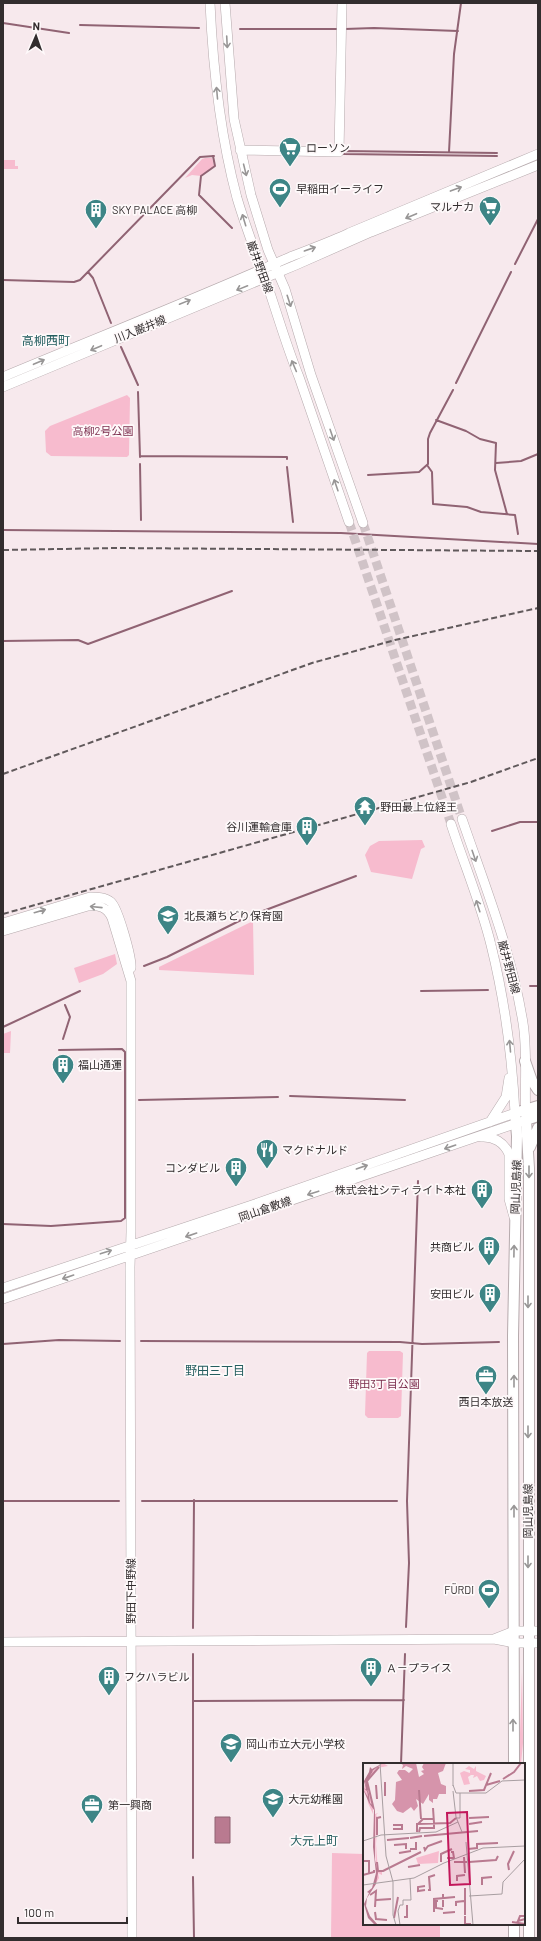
<svg xmlns="http://www.w3.org/2000/svg" width="541" height="1941" font-family="Barlow,'Noto Sans JP',sans-serif">
<rect width="100%" height="100%" fill="#f7e9ed"/>
<path fill="#f7bbce" d="M205,158h7l2,8 -13,10 -9,-1 -7,3 17,-19z
M4,160h11v6h3v3h-14z
M127,395l3,3 -1,57 -2,2 -76,-1 -5,-4 -1,-21 5,-5z
M422,840l3,7 -4,2 -9,30 -41,-7 -6,-17 5,-9 9,-5z
M253,921l1,54 -95,-5v-3z
M115,954l2,10 -14,10 -24,9 -5,-15z
M11,1031l-1,22h-7v-19z
M369,1351h31l3,2 -2,63 -3,2h-30l-3,-3 2,-62z
M522,1672l1,71 -2,21h-2z
M332,1853l32,1v70h76v14h-109z"/>
<path fill="#b97a90" stroke="#906373" d="M215,1817h15v26h-15z"/>
<g fill="none" stroke-linecap="round" stroke-linejoin="round">
<path stroke="#906373" stroke-width="2" d="M3,23l66,10
M80,25l119,3
M240,29h97
M345,29l29,-1 84,3
M343,152l1,2 153,2
M343,152l1,-1 153,2
M449,152l5,-98 7,-51
M213,156l2,10 -14,10 -2,19 33,33
M515,264l23,-45
M88,272l5,6 18,45
M3,280l71,2 6,-2 120,-123 14,-1
M121,347l17,38
M456,383l55,-111
M138,392l2,65
M436,420l30,11 14,8 16,4 -1,27 12,44
M140,456l147,1v2
M496,463l25,-2 17,-7
M140,464l1,56
M427,465l5,7 1,32 34,3 14,5 34,3 3,19
M287,467l6,55
M368,475l51,-3 9,-8v-25l2,-6 23,-43
M3,530l338,3 197,11
M3,641l75,-1 10,4 144,-53
M492,831l28,-9h18
M144,966l23,-9 80,-40 109,-41
M530,986h8
M421,991l67,-1
M3,1027l77,-36
M63,1039l7,-22 -5,-12
M290,1096l115,4
M139,1100l139,-3
M3,1224l48,2 70,-5 4,-3v-166l-3,-3 -63,1
M141,1341l259,1 22,2 77,-2
M3,1344l56,-4 61,1
M3,1501h116
M142,1501h255
M406,1627l3,-64 -2,-62 11,-320
M193,1628l1,-128
M193,1654v47
M401,1764l4,-110
M193,1858v-157l211,-1
M193,1877l1,61"/>
<path stroke="#d0c3c7" stroke-width="9" stroke-dasharray="9 4.5" stroke-linecap="butt" d="M349,522l102,302
M363,523l99,296"/>
<g stroke="#b6aaad" stroke-width="10">
<path id="secondary" d="M210,3c3,66 10,132 27,195 10,34 23,65 34,98 9,27 17,54 28,81l50,145
M225,3l9,116 17,76 17,55 17,39 26,86 52,148
M240,150l99,2 3,-149
M3,377c96,-40 192,-78 287,-120 20,-8 40,-15 59,-24l189,-79
M3,387l293,-122 75,-33 167,-67
M3,923l87,-26c7,0 15,0 21,5 7,6 21,56 20,66
M3,931l85,-25c11,-1 19,1 24,12l19,63v251l-1,35 2,671
M490,1122l16,-25 3,-19
M481,1137c12,-1 23,5 28,17v45l5,18
M3,1288l252,-84 260,-91c-3,-57 -10,-112 -24,-168 -10,-41 -27,-81 -40,-121
M3,1299l523,-179c-2,-32 2,-66 -3,-97 -11,-70 -38,-137 -61,-204
M494,1639l20,-8h24
M3,1642l491,-3 20,4h24"/>
</g>
<g stroke="#b6aaad" stroke-width="12">
<path id="primary" d="M525,1061l7,20 6,9
M530,1147l8,-19
M514,1764l-1,-428 4,-200 -2,-23 23,-7
M514,1924v14
M529,1938v-770l-3,-48 12,-4"/>
</g>
<use href="#secondary" stroke="#fff" stroke-width="9"/>
<use href="#primary" stroke="#fff" stroke-width="10"/>
<path stroke="#60595b" stroke-width="2" stroke-dasharray="6 3" stroke-linecap="butt" d="M3,550l112,-2 423,3
M3,774l309,-111 83,-23 143,-32
M3,914l468,-132 67,-24"/>
</g>
<defs><path id="oneway-shaft" d="M-6 0H5M1.5-3L5.5 0L1.5 3" fill="none" stroke-width="1.6" stroke-linecap="round" stroke-linejoin="round"/></defs>
<g stroke="#989696">
<use href="#oneway-shaft" transform="translate(227 42) rotate(87)"/>
<use href="#oneway-shaft" transform="translate(217 93) rotate(-95)"/>
<use href="#oneway-shaft" transform="translate(245 170) rotate(76)"/>
<use href="#oneway-shaft" transform="translate(456 189) rotate(-20)"/>
<use href="#oneway-shaft" transform="translate(411 216) rotate(157)"/>
<use href="#oneway-shaft" transform="translate(244 220) rotate(-107)"/>
<use href="#oneway-shaft" transform="translate(310 249) rotate(-19)"/>
<use href="#oneway-shaft" transform="translate(242 288) rotate(158)"/>
<use href="#oneway-shaft" transform="translate(289 301) rotate(72)"/>
<use href="#oneway-shaft" transform="translate(185 302) rotate(-22)"/>
<use href="#oneway-shaft" transform="translate(96 348) rotate(157)"/>
<use href="#oneway-shaft" transform="translate(39 362) rotate(-23)"/>
<use href="#oneway-shaft" transform="translate(294 366) rotate(-113)"/>
<use href="#oneway-shaft" transform="translate(332 435) rotate(71)"/>
<use href="#oneway-shaft" transform="translate(336 485) rotate(-109)"/>
<use href="#oneway-shaft" transform="translate(474 856) rotate(71)"/>
<use href="#oneway-shaft" transform="translate(478 906) rotate(-108)"/>
<use href="#oneway-shaft" transform="translate(96 907) rotate(-174)"/>
<use href="#oneway-shaft" transform="translate(40 911) rotate(-16)"/>
<use href="#oneway-shaft" transform="translate(510 1046) rotate(-95)"/>
<use href="#oneway-shaft" transform="translate(450 1147) rotate(161)"/>
<use href="#oneway-shaft" transform="translate(362 1167) rotate(-19)"/>
<use href="#oneway-shaft" transform="translate(529 1172) rotate(90)"/>
<use href="#oneway-shaft" transform="translate(313 1193) rotate(162)"/>
<use href="#oneway-shaft" transform="translate(191 1235) rotate(161)"/>
<use href="#oneway-shaft" transform="translate(514 1251) rotate(-89)"/>
<use href="#oneway-shaft" transform="translate(106 1252) rotate(-18)"/>
<use href="#oneway-shaft" transform="translate(68 1277) rotate(161)"/>
<use href="#oneway-shaft" transform="translate(528 1302) rotate(90)"/>
<use href="#oneway-shaft" transform="translate(514 1381) rotate(-90)"/>
<use href="#oneway-shaft" transform="translate(528 1432) rotate(90)"/>
<use href="#oneway-shaft" transform="translate(514 1511) rotate(-90)"/>
<use href="#oneway-shaft" transform="translate(528 1562) rotate(90)"/>
<use href="#oneway-shaft" transform="translate(513 1725) rotate(-90)"/>
</g>
<defs>
<g id="supermarket-pin" transform="scale(1.15)"><path d="M0 17L-7.5 6A9.5 9.5 0 1 1 7.5 6Z" fill="#3d8586" stroke="#fef9fa"/><path d="M-6-5.5h2.5l.6 2H6L4.5 2H-2.5L-4.4-4H-6ZM-1.5 3.2a1.3 1.3 0 1 0 .1 0ZM3 3.2a1.3 1.3 0 1 0 .1 0Z" fill="#fff"/></g>
<g id="stadium-pin" transform="scale(1.15)"><path d="M0 17L-7.5 6A9.5 9.5 0 1 1 7.5 6Z" fill="#3d8586" stroke="#fef9fa"/><path d="M0-5a6.5 5 0 1 0 0 10a6.5 5 0 1 0 0-10ZM-3.5-1.8h7v3.6h-7Z" fill="#fff"/></g>
<g id="building-pin" transform="scale(1.15)"><path d="M0 17L-7.5 6A9.5 9.5 0 1 1 7.5 6Z" fill="#3d8586" stroke="#fef9fa"/><path d="M-4-6H4V6H1V3H-1V6H-4ZM-2.5-4.3h1.7v1.8h-1.7ZM.8-4.3h1.7v1.8H.8ZM-2.5-1h1.7V.8h-1.7ZM.8-1h1.7V.8H.8Z" fill="#fff"/></g>
<g id="temple-pin" transform="scale(1.15)"><path d="M0 17L-7.5 6A9.5 9.5 0 1 1 7.5 6Z" fill="#3d8586" stroke="#fef9fa"/><path d="M0-6L5-2H3V0L6.5 2.5H4V6H1.5V3h-3V6H-4V2.5H-6.5L-3 0V-2H-5Z" fill="#fff"/></g>
<g id="school-pin" transform="scale(1.15)"><path d="M0 17L-7.5 6A9.5 9.5 0 1 1 7.5 6Z" fill="#3d8586" stroke="#fef9fa"/><path d="M0-5L7-2L0 1L-7-2ZM-4 1L0 2.5L4 1V4Q0 6-4 4Z" fill="#fff"/></g>
<g id="restaurant-pin" transform="scale(1.15)"><path d="M0 17L-7.5 6A9.5 9.5 0 1 1 7.5 6Z" fill="#3d8586" stroke="#fef9fa"/><path d="M-5-6h1v4h1v-4h1v4h1v-4h1v5L-1.5 .5V6h-2V.5L-5-1ZM5-6V6H3V1.5H1.5Q1.5-4 5-6Z" fill="#fff"/></g>
<g id="office-pin" transform="scale(1.15)"><path d="M0 17L-7.5 6A9.5 9.5 0 1 1 7.5 6Z" fill="#3d8586" stroke="#fef9fa"/><path d="M-6-3h4V-5.5h4V-3h4V5H-6ZM-1-4.5V-3h2v-1.5ZM-6 0V1H6V0Z" fill="#fff"/></g>
</defs>
<g fill-rule="evenodd">
<use href="#supermarket-pin" x="290" y="148"/>
<use href="#stadium-pin" x="280" y="189"/>
<use href="#supermarket-pin" x="490" y="207"/>
<use href="#building-pin" x="96" y="210"/>
<use href="#temple-pin" x="365" y="807"/>
<use href="#building-pin" x="307" y="827"/>
<use href="#school-pin" x="168" y="916"/>
<use href="#building-pin" x="63" y="1065"/>
<use href="#restaurant-pin" x="267" y="1150"/>
<use href="#building-pin" x="236" y="1168"/>
<use href="#building-pin" x="482" y="1190"/>
<use href="#building-pin" x="489" y="1247"/>
<use href="#building-pin" x="490" y="1294"/>
<use href="#office-pin" x="486" y="1376"/>
<use href="#stadium-pin" x="489" y="1590"/>
<use href="#building-pin" x="371" y="1668"/>
<use href="#building-pin" x="109" y="1677"/>
<use href="#school-pin" x="231" y="1744"/>
<use href="#school-pin" x="273" y="1799"/>
<use href="#office-pin" x="92" y="1805"/>
</g>
<g text-anchor="middle" stroke-width="3.5" stroke-linejoin="round" paint-order="stroke">
<g font-size="11" fill="#322d2e" stroke="#fef9fa" text-anchor="start">
<text x="306" y="152">ローソン</text>
<text x="296" y="193">早稲田イーライフ</text>
<text x="474" y="211" text-anchor="end">マルナカ</text>
<text x="112" y="214">SKY PALACE 高柳</text>
<text x="380" y="811">野田最上位経王</text>
<text x="292" y="831" text-anchor="end">谷川運輸倉庫</text>
<text x="184" y="920">北長瀬ちどり保育園</text>
<text x="78" y="1069">福山通運</text>
<text x="282" y="1154">マクドナルド</text>
<text x="220" y="1172" text-anchor="end">コンダビル</text>
<text x="466" y="1194" text-anchor="end">株式会社シティライト本社</text>
<text x="474" y="1251" text-anchor="end">共商ビル</text>
<text x="474" y="1298" text-anchor="end">安田ビル</text>
<text x="486" y="1406" text-anchor="middle">西日本放送</text>
<text x="474" y="1594" text-anchor="end">FÜRDI</text>
<text x="386" y="1672">Ａ－プライス</text>
<text x="124" y="1681">フクハラビル</text>
<text x="246" y="1748">岡山市立大元小学校</text>
<text x="288" y="1803">大元幼稚園</text>
<text x="108" y="1809">第一興商</text>
</g>
<g font-size="11" fill="#322d2e" stroke="#fef9fa">
<text transform="translate(260 267) rotate(70)" y="4">巌井野田線</text>
<text transform="translate(140 329) rotate(-22)" y="4">川入巌井線</text>
<text transform="translate(509 967) rotate(75)" y="4">巌井野田線</text>
<text transform="translate(516 1187) rotate(-88)" y="4">岡山児島線</text>
<text transform="translate(265 1209) rotate(-19)" y="4">岡山倉敷線</text>
<text transform="translate(528 1511) rotate(-90)" y="4">岡山児島線</text>
<text transform="translate(131 1591) rotate(-90)" y="4">野田下中野線</text>
</g>
<g font-size="11" fill="#7d2f4f" stroke="#fef9fa">
<text x="103" y="435">高柳2号公園</text>
<text x="384" y="1388">野田3丁目公園</text>
</g>
<g font-size="12" fill="#245e5f" stroke="#fef9fa">
<text x="46" y="345">高柳西町</text>
<text x="215" y="1375">野田三丁目</text>
<text x="314" y="1845">大元上町</text>
</g>
</g>
<g transform="translate(363 1763)">
<rect width="162" height="162" fill="#f7e9ed"/>
<path d="M20,0l5,3 -11,2 -10,13 8,32 -1,-7 -4,-3 -1,-9 -2,-4 2,13 4,5v6l-5,-11 -1,-7 -3,-5 1,-11 6,-8zM106,3l5,3 2,-3v5l10,5 -2,4 -4,1 -3,-5 -4,2 1,-3h-3l-3,2 2,7 -6,1 -4,-12 4,-2 6,2v-3l-5,-1zM15,50l-2,2 2,3 -2,26 2,27h8l-4,1v3l-4,-2 1,5 -3,5 -1,-63v-6zM76,88l-1,12 -20,1 -2,-6z" fill="#f7bbce"/>
<path d="M37,0h16l3,14 5,-3 -3,-3 3,-1 -2,-3 2,-4h22l-3,8 -5,2 3,11 5,2v8h-7l-2,5h-4v4l-4,-3v-6l-6,10 -7,-5 2,7 -4,5 -3,-4 -8,6 -6,-2 -5,-7 3,-4 1,-18 6,-2 -5,-7 2,-3h6l4,3 4,-4 -7,-3 -4,3 1,-4z" fill="#d694ab"/>
<path d="M20,0l-12,9 -6,11 4,11 1,9 4,3 1,5v49l3,13 -2,11 -9,14 -1,8 4,10 8,9h-3l-7,-7 -4,-14 5,-11 -2,-1 5,-4 4,-15 -3,-26 1,-37 -5,-7 -6,-14 5,8 -1,-6 -4,-3 4,2 -4,-11 1,2 5,-9 1,-5 2,2z" fill="#b97a90"/>
<path fill="none" stroke="#b97a90" stroke-width="2" d="M140,16l11,-7 7,-9M22,19v14M13,22l1,14M123,22l14,-4M4,27l-1,-10 6,-9M56,27l2,29M106,28l15,-1 7,-17M10,43l-6,-25 12,-14M70,45l1,15M106,55l20,-1M55,61l5,-5h11M106,61l13,-2M30,62h9v4h-9M54,69v-8l33,-1 6,-5M56,69l1,-4h14v-4M14,72v-17l4,-1M61,73l54,-5M47,75l12,-2M24,77l22,-2M31,82l12,-1v5M61,84l1,3 3,-4 14,-5M47,86h6v-7M105,86l9,-1v-4l21,-1M36,90l12,-2M101,94l1,16M84,95h7l-1,-6h-2M0,98h6v13M14,99l1,9h5l38,-19M78,99v-8l11,-5M91,99h13M106,99l27,-2 2,-4M45,104l12,-2M146,107l-1,-6 6,-13M0,112l11,-3v-2M94,118v-5l8,-1M119,122v-7l10,-1M62,123l-7,1v4l7,-1M102,125v27M65,127h2l-1,-13 6,-2M80,131v13M7,132l6,-4 -1,16M13,137l15,-1M75,138h-2v7l7,1M93,143v-4l8,-1M12,149l1,7 11,1M71,149v-13l21,-2M80,150l12,-1M102,153v8h6M162,153h-5l-2,5 7,-2M41,154h3v-12M31,155l4,-21M149,159l13,2"/>
<path fill="none" stroke="#a89ea1" stroke-width="1" d="M17,0l6,93 7,26v33l3,10M90,0v23M90,22l3,8h30l16,-12 23,-1M90,28l3,26 6,15M93,55h4v-25M0,78l18,-6 55,-3 22,-10M103,79l7,83M0,122l51,-7 30,-15 39,-15 42,-2M106,133l33,-2 1,-12 22,-23M37,162l-2,-14 2,-6h3v-5h8l-1,-21"/>
<path fill="#c2185b" fill-opacity="0.15" stroke="#c2185b" stroke-width="2" d="M104,49l3,72 -20,1 -3,-72z"/>
<rect width="162" height="162" fill="none" stroke="#322d2e" stroke-width="2"/>
</g>
<rect width="541" height="1941" fill="none" stroke="#322d2e" stroke-width="8"/>
<g transform="translate(36 36) rotate(2)" stroke="#fef9fa" stroke-width="3" paint-order="stroke">
<path d="M0-3L7 15L0 10L-7 15Z" fill="#322d2e"/>
<text y="-6" font-size="11" font-weight="bold" text-anchor="middle" fill="#322d2e">N</text>
</g>
<path d="M18 1917v6h109v-6" fill="none" stroke="#322d2e" stroke-width="2"/>
<text x="24" y="1917" font-size="12" fill="#322d2e" stroke="#fef9fa" stroke-width="3" paint-order="stroke">100 m</text>
</svg>
